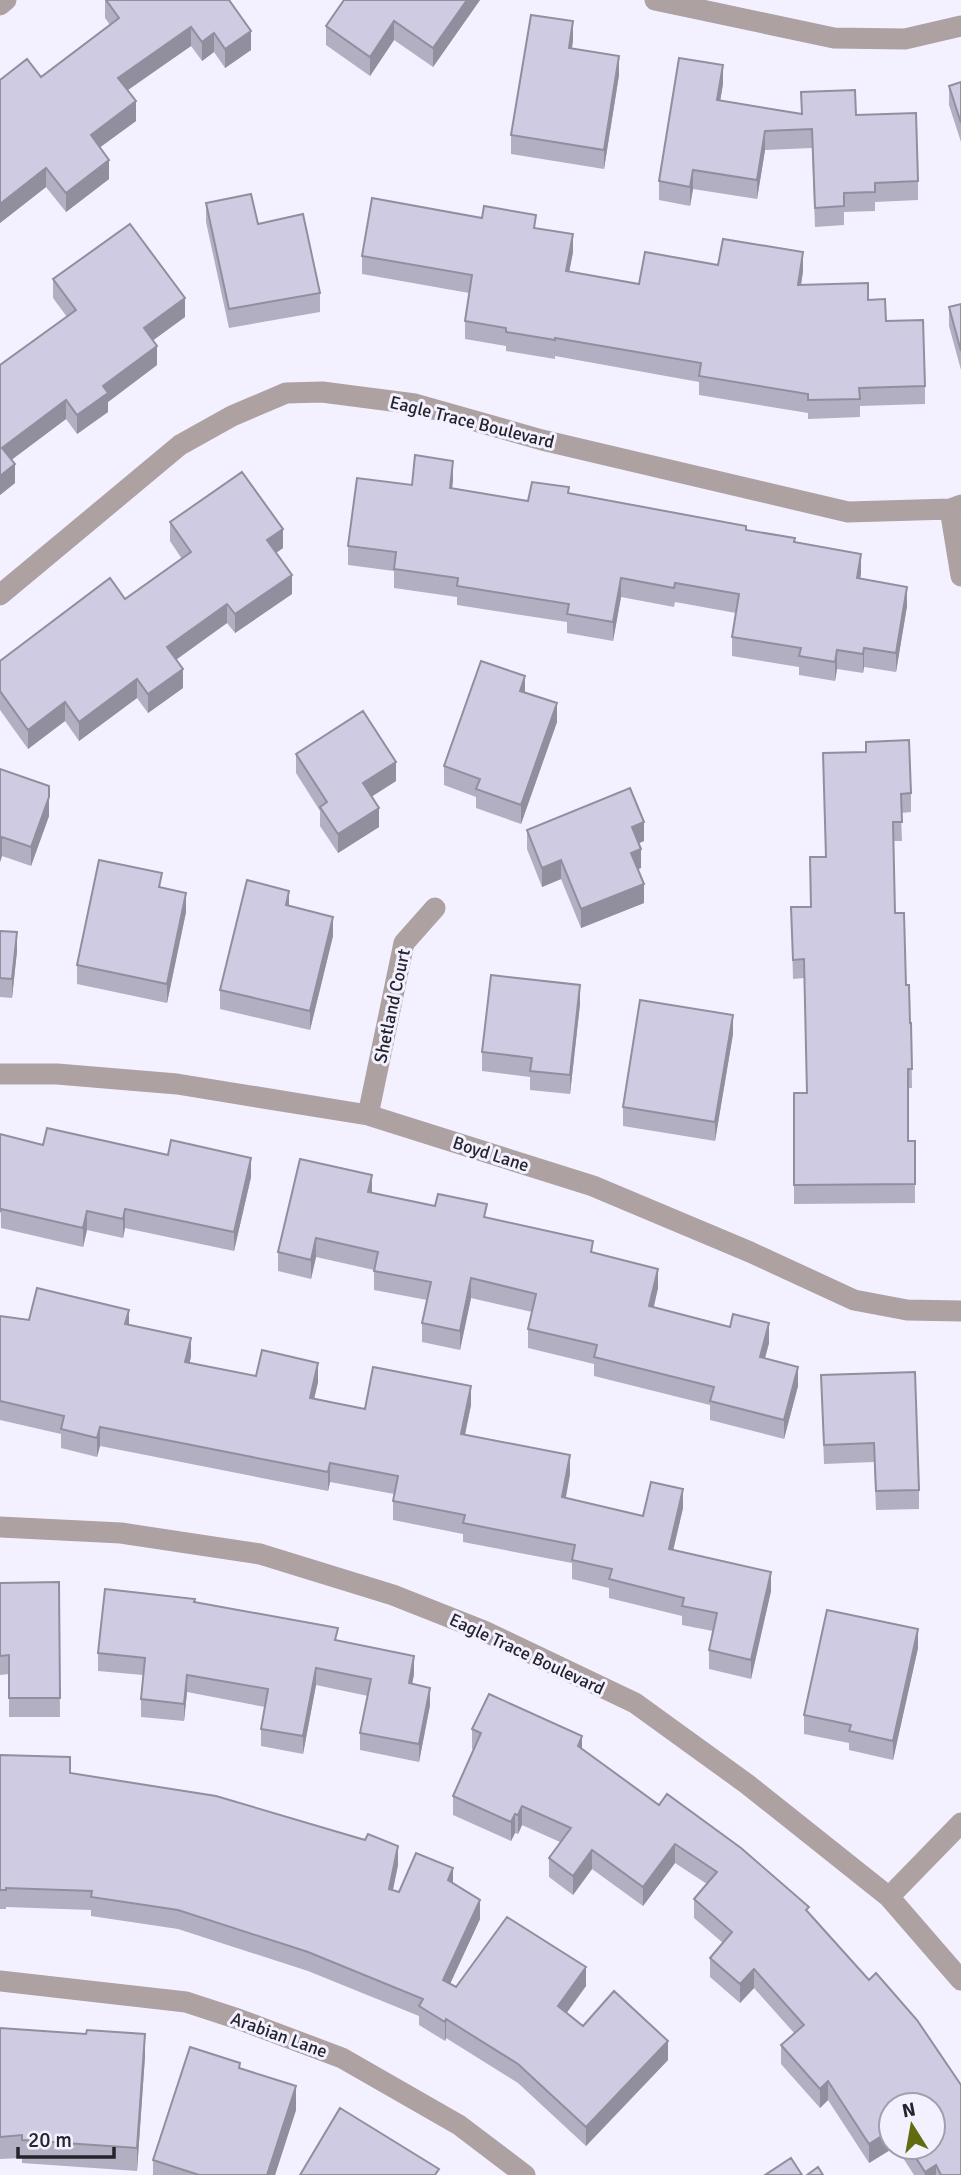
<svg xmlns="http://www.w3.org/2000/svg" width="961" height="2175" font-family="Signika,sans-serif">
<rect width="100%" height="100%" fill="#f3f1ff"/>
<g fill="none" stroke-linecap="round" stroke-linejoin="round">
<path stroke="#ada1a1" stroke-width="21" d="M655,0l179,38 71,1 56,-13
M0,5l6,-5
M950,509l11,67
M0,595l180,-150 52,-29 54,-23 36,-1 93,12 127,36 306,72 102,-3 11,-4
M0,1074h57l120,10 191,31 225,71 157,66 104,48 53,10 54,1
M368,1115l36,-172 31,-35
M0,1527l121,6 139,21 133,41 91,36 151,72 112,81 142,113 72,83
M889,1897l72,-74
M0,1981l186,21 52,17 104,39 117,67 66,50"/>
</g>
<path fill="#b2afc2" d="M105,0h124l22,50 -26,18 -11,-16 -12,9 -11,-15 -64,44 9,31 -36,26 9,32 -43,33 -20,-25 -46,36v-143l41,-3 69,-52 -5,-7z
M480,0l-47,67 -39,-27 -24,36 -44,-31v-19z
M573,40l-1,9 47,26 -15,94 -93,-15v-19z
M961,82v60l-12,-37v-19z
M723,84l-3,17 82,13 -1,-22 55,23 62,66v19l-43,2v9l-31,1v13l-29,2 -3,-79 -47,2 -8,49 -64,-10 -3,17 -31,-6v-19z
M206,203l52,21 62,69v19l-91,16 -23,-106z
M482,218l54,10 37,24 -4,19 70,13 79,-19 85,6 -2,14 67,15 18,21 39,65v18l-65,2v11l-52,2v-6l-109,-18v-13l-144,-26v3l-49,-8v-5l-41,-7v-18l4,-28 -107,-19v-18z
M53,279l132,38 -32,23 4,25 -49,37v10l-31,22 -11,-15 -55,41 4,23 -15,12v-130l67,-48 -14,-19z
M961,304v66l-12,-44v-19z
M453,480l-1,8 76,13 41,-8 177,37 49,12 66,31 -1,6 47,27 -11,66 -32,-5 -1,6 -26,-4 -2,12 -36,-6v-8l-67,-11v-19l4,-24 -61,-11 -1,5 -53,-10 -8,44 -46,-8v-11l-110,-17v-8l-63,-9v-17l-46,-6v-19l64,-61z
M170,522l113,26 -7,5 16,41 -57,39 -8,-10 -51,37 7,28 -35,25 -11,-15 -58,43 -14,-20 -37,28 -28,-39v-49l125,-62 57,-40 -12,-18z
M525,692l32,30 -36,102 -45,-16v-11l-32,-12v-19z
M823,753l88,40v19l-10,1 1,28h-9l2,72 11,72 4,38h1l1,65h-4v53h7v62l-121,1v-111h13l-3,-115 -11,1 -2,-72h20l-1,-50h16z
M296,754l100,27 -25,16 8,30 -41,26 -18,-27v-15l-24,-38z
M0,769l49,47 -18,50 -29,-10 -2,6z
M527,830l117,11 -5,2 2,25 -4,1 7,34 -63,25 -20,-49 -19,8 -15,-38z
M162,887l24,25 -19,91 -90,-19v-19z
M0,931l17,20 -5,47 -12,-1z
M333,936l-23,94 -90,-21v-19z
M580,1004l-10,90 -40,-4v-13l-48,-6v-19z
M733,1034l-18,107 -92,-15v-19z
M0,1134l43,11 208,32 -17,74 -109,-23 -2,10 -36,-8 -4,17 -82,-19z
M372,1193l115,25 106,35 65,35 -4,19 115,36 -4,15 33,28 -14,53 -74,-19v-15l-116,-29v-12l-66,-16v-19l4,-17 -61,-14 -11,52 -38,-8v-19l5,-23 -53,-10v-20l-58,-13 -5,22 -33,-8v-19z
M0,1316l29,4 100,5 62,32 -2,6 67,13 62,6 -4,16 51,11 106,-4 -6,30 105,39 -4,24 77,18 40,-8 -10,42 98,41 -20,88 -42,-10v-19l4,-19 -31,-6v-9l-73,-18v-10l-37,-9v-16l-109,-21v-8l-70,-14v-19l1,-7 -64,-12 -2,9 -228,-45 -3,11 -36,-9v-14l-61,-14z
M821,1375l98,115v19l-43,1 -2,-48 -50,2z
M59,1582l1,135h-51v-43l-9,1v-92z
M195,1602l143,38 76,34 -2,10 18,21 -11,57 -59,-12v-17l8,-37 -52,-11 -13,69 -42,-8v-17l4,-22 -78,-15 -3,29 -43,-4v-18l2,-24 -45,-4v-18z
M918,1648l-25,112 -44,-10v-7l-45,-9v-19z
M472,1729l110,21 227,163 152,262h-47l-18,-28h37l-42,-42v42h4l-26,16 -41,-63 -8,8 -39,-44v-19l14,-11 -41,-46 -14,15 -30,-26v-19l13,-15 -29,-25v-19l13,-15 -32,-21 -32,43 -51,-37 -19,26 -24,-18v-19l11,-16 -38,-17 -4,9 -3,-1 -4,8 -58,-26v-19l21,-47h-2z
M0,1755l70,18 328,92 -5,25 6,2 54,-8 27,35 -30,65 6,3 130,-1 -20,27 17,13 85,34 -82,86 -68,-63 -72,-45 -1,3 -26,-16v-9l-111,-45 -130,-42 -87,-13v-6l-85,-3v2h-6z
M0,2028l145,28 -8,115 -115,-8v-5l-22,1z
M240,2068l56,42 -21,65h-122v-15z"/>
<path fill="#918e9e" d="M467,0h13l-47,67v-19z
M394,21v19l-24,36v-19z
M573,21v19l-4,27v-19z
M191,27v19l-73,51v-19z
M251,31v19l-26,18v-19z
M214,33v19l-12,9v-19z
M619,56v19l-15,94v-19z
M723,65v19l-6,35v-19z
M136,101v20l-45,33v-19z
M765,131v19l-8,49v-19z
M109,160v19l-43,33v-19z
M46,168v19l-46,36v-19z
M693,170v19l-3,17v-19z
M573,234v18l-7,37v-18z
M803,252v19l-5,33v-19z
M185,298v19l-41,30v-19z
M157,346v19l-49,37v10l-31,22v-19l26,-29z
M66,400v19l-64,48v-19z
M453,461v19l-3,27v-19z
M15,464v19l-15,12v-19z
M283,529v19l-16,11v-19z
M861,554v19l-4,24v-19z
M292,575v19l-57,39v-19z
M621,578v19l-8,44v-19z
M907,587v19l-11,66v-19z
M227,604v19l-60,43v-19z
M864,648v19l-1,6v-19z
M837,650v19l-2,12v-19z
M183,669v19l-35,25v-19z
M525,676v19l-5,-4z
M137,679v19l-58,43v-19z
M65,702v19l-37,28v-19z
M557,703v19l-36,102v-19z
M396,762v19l-33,21v-19z
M49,797v19l-18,50v-19z
M379,808v19l-41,26v-19z
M644,822v19l-12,5v-19z
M2,837v19l-2,6v-19z
M641,849v19l-10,4v-19z
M561,860v19l-19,8v-19z
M644,884v19l-63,25v-19z
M289,891v19l-3,-5z
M186,893v19l-19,91v-19z
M333,917v19l-23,94v-19z
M17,932v19l-5,47v-19z
M580,985v19l-10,90v-19z
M733,1015v19l-18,107v-19z
M251,1158v19l-17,74v-19z
M372,1175v19l-4,-2z
M125,1209v19l-2,10v-19z
M87,1211v19l-4,17v-19z
M316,1238v19l-5,22v-19z
M658,1269v19l-9,37v-19z
M471,1278v20l-11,52v-19z
M129,1310v19l-4,-5z
M769,1323v20l-9,33v-19z
M191,1338v19l-6,24v-19z
M318,1363v19l-8,35v-19z
M798,1367v19l-14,53v-19z
M471,1386v19l-10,48v-19z
M100,1427v19l-3,11v-19z
M570,1455v19l-8,42v-19z
M330,1463v19l-2,9v-19z
M683,1489v19l-14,60v-19z
M771,1572v19l-20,88v-19z
M918,1629v19l-25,112v-19z
M414,1656v18l-5,27v-18z
M316,1668v17l-13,69v-18z
M187,1675v17l-3,29v-17z
M430,1688v17l-11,57v-18z
M582,1736v19l-4,-9z
M522,1806v19l-4,9v-19z
M515,1814v19l-4,8v-19z
M675,1844v19l-32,43v-19z
M398,1846v19l-9,43v-19z
M592,1850v19l-19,26v-19z
M453,1868v19l-5,-7z
M480,1900v19l-37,80v-19z
M586,1967v19l-28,39v-19z
M754,1969v19l-14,15v-19z
M446,2019v19l-1,3v-19z
M145,2034v22l-8,115v-23z
M668,2041v19l-82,86v-19z
M828,2081v19l-8,8v-19z
M296,2086v24l-21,65h-8z
M891,2130v17h4l-26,16v-19z
M936,2165v10h-11v-3z"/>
<path fill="#cfcbe2" stroke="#918e9e" stroke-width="2" d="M106,0h123l22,31 -26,18 -11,-16 -12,9 -11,-15 -73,51 18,23 -45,34 18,25 -43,33 -20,-25 -46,36v-124l27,-21 14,18 78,-59z
M344,0h123l-34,48 -39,-27 -24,36 -44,-31z
M531,15l42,6 -4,27 50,8 -15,94 -93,-15z
M679,58l44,7 -6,35 85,14 -1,-22 54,-2 1,25 60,-2 2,68 -43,2v9l-31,1v13l-29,2 -3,-79 -47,2 -8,49 -64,-10 -3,17 -31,-6z
M961,82v41l-12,-37z
M251,194l7,30 45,-10 17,79 -91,16 -23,-106z
M372,198l110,20 2,-12 52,9 -2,13 39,6 -7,37 73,13 6,-32 73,13 5,-26 80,13 -5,33 70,-2v17l17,-1 1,22 37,-1 2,66 -66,2 1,11 -52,1v-6l-109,-18 2,-13 -146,-25v2l-49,-8v-4l-41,-7 7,-46 -110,-19z
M130,224l55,74 -41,30 13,18 -54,40 5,7 -31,22 -11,-15 -64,48 13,16 -15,12v-111l76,-55 -23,-31z
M961,304v47l-12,-44z
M415,455l38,6 -3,27 78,13 4,-19 37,5 -1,6 178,33v4l49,8 -1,4 67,12 -4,24 50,9 -11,66 -32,-5 -1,6 -26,-4 -2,12 -36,-6 2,-8 -69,-11 7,-43 -64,-11 -1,5 -53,-10 -8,44 -46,-8 2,-10 -112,-18 1,-8 -64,-9 2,-17 -48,-6 9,-68 55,7z
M242,472l41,57 -16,11 25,35 -57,39 -8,-10 -60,43 16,22 -35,25 -11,-15 -58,43 -14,-20 -37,28 -28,-39v-30l110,-83 15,21 66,-47 -21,-30z
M481,661l44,15 -5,15 37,12 -36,102 -45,-16 4,-10 -36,-13z
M363,711l33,51 -33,21 16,25 -41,26 -18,-27 7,-5 -31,-48z
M909,740l2,53 -10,1 1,28h-9l2,91h9l2,72h3l1,38h1l1,46h-4v72h7v43l-121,1v-92h13l-3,-134 -11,1 -2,-53h20l-1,-50h16l-3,-104 43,-1v-10z
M0,769l49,17v11l-18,50 -29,-10 -2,6z
M630,788l14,34 -12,5 9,22 -10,4 13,31 -63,25 -20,-49 -19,8 -15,-38z
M99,860l63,13 -3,14 27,6 -19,91 -90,-19z
M247,880l42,11 -3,14 47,12 -23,94 -90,-21z
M0,931l17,1 -5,47 -12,-1z
M491,975l89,10 -10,90 -40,-4 2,-13 -50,-6z
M640,1000l93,15 -18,107 -92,-15z
M47,1128l121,27 3,-15 80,18 -17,74 -109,-23 -2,10 -36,-8 -4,17 -82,-19 -1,3v-78l43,11z
M300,1159l72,16 -4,17 67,14 3,-12 49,10 -3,13 109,24 -2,11 67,17 -9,37 81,21 3,-13 36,9 -9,34 38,10 -14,53 -74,-19 4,-14 -120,-30 3,-12 -69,-16 8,-35 -65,-16 -11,53 -38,-8 9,-41 -57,-11 4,-19 -62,-14 -5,22 -33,-8z
M37,1288l92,22 -4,14 66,14 -6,24 71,14 6,-26 56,13 -8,35 55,11 8,-42 98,19 -10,48 109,21 -8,42 81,19 8,-34 32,7 -14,60 102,23 -20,88 -42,-10 8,-37 -35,-7 2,-8 -75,-19 3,-10 -40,-9 3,-15 -112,-22 2,-8 -72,-14 5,-25 -68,-13 -2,9 -228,-45 -3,11 -36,-9 3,-13 -64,-15v-85l29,4z
M915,1372l4,118 -43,1 -2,-48 -50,2 -3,-70z
M59,1582l1,116h-51v-43l-9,1v-73z
M105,1589l90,10 -1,3 144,26 -3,12 79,16 -5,27 21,5 -11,56 -59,-11 11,-54 -55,-11 -13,68 -42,-7 7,-40 -81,-14 -3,29 -43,-5 4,-41 -47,-5z
M827,1610l91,19 -25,112 -44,-10 2,-6 -47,-10z
M489,1694l93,42 -4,10 81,59 8,-11 74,54 68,59 -3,3 63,70 7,-7 41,47 44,65v90h-20l-5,-10 -11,7 -16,-25h24v-42h-42v25l-22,14 -41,-63 -8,8 -39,-44 23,-20 -50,-56 -14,15 -30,-26 22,-26 -38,-33 23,-27 -42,-28 -32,43 -51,-37 -19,26 -24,-18 22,-30 -49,-22 -4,9 -3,-1 -4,8 -58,-26 28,-63 -9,-4z
M0,1755l70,2v16l146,23 149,44 3,-6 30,12 -9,43 10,3 17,-39 37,15 -5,12 32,20 -37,80 13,7 51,-70 79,50 -28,39 25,20 31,-35 54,50 -82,86 -68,-63 -72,-45 -1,3 -26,-16 4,-7 -115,-47 -130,-42 -87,-13 1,-6 -86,-3v2h-6z
M0,2028l86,6 1,-4 58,4 -8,114 -115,-8v-5l-22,2z
M190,2047l50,16 -1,5 57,18 -29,89h-68l-46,-15z
M340,2108l99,61 -4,6h-135z
M791,2158l11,17h-37z
M818,2167l5,8h-16z"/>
<g text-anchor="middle" stroke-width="6" stroke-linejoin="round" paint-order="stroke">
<g font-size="18" fill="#25242c" stroke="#f3f1ff">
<text transform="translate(472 422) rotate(14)" y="6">Eagle Trace Boulevard</text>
<text transform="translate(392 1006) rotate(-78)" y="6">Shetland Court</text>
<text transform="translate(491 1154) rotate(18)" y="6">Boyd Lane</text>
<text transform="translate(527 1654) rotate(25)" y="6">Eagle Trace Boulevard</text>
<text transform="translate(279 2035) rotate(20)" y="6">Arabian Lane</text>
</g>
</g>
<g transform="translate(912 2126) rotate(349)"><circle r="33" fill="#f3f1ff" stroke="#a19fab" stroke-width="2"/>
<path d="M0-5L12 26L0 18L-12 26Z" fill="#636b0f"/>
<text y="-10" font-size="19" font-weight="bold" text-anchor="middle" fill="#25242c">N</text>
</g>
<path d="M18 2147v10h96v-10" fill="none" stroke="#25242c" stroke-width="3.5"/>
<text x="28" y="2147" font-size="21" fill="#25242c" stroke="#f3f1ff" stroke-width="5" paint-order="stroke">20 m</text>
</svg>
